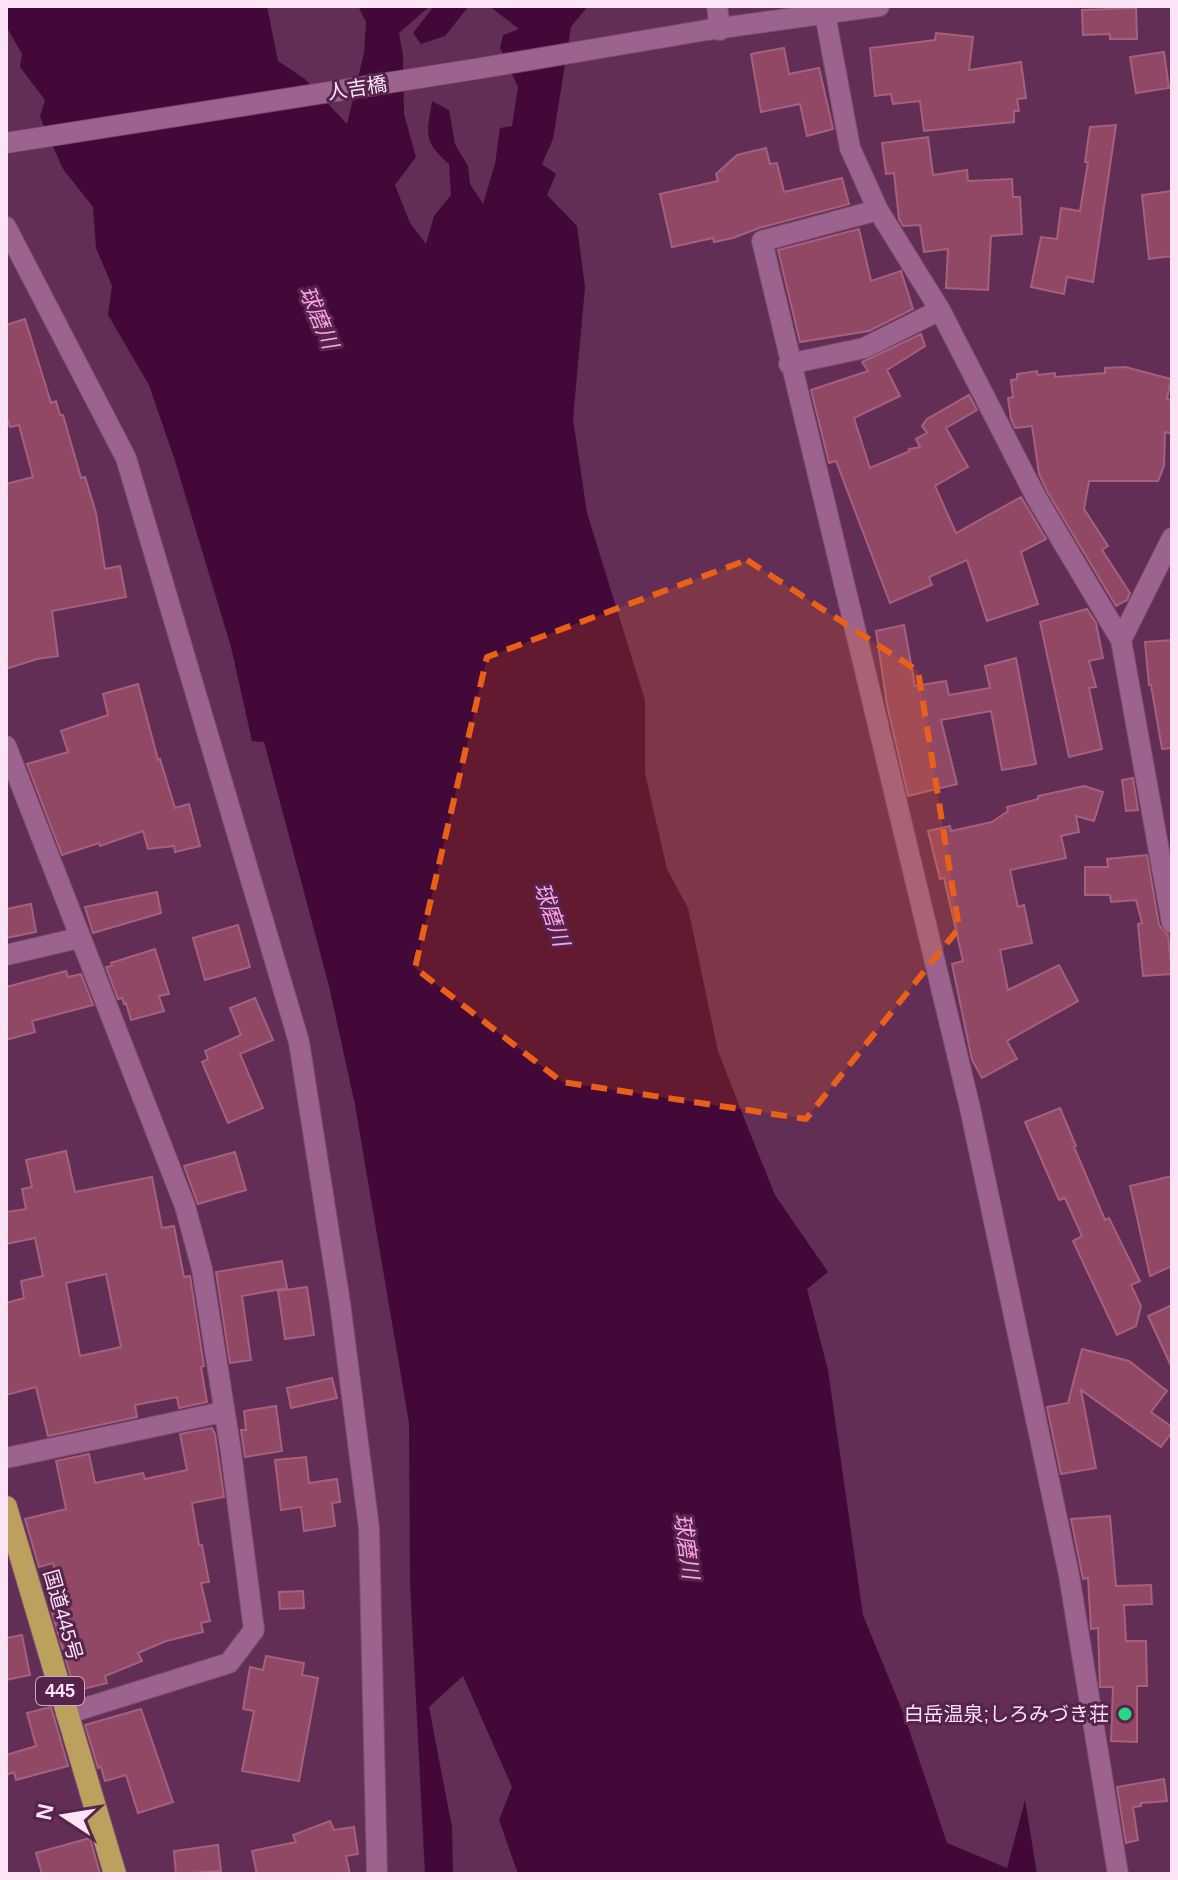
<svg xmlns="http://www.w3.org/2000/svg" width="1178" height="1880" font-family="Helvetica,'Noto Sans JP',sans-serif">
<rect width="100%" height="100%" fill="#622e56"/>
<path fill="#420938" d="M6,6h261l11,55 27,18 42,45 17,-71 2,-31 -8,-16h72l-31,27 4,22 1,59 12,43 -21,28 15,38 16,21 8,-28 17,-21 -2,-31c-27,-24 -22,-30 -17,-63l17,9 6,34 13,22 2,18 13,20 12,-40 5,-36 12,-2 6,-39 -18,-39 3,-13 16,-6 -30,-23h99l-17,21 -18,112 -11,25 14,10 -9,21 30,31 8,61 -12,132 14,94 58,187v73l22,96 21,39 30,143 32,82 25,62 53,77 -21,17 21,81 35,245 41,100 43,128 60,25 18,-68 12,74h-519l-19,-54 13,-33 -49,-111 -34,31 23,120 1,47h-28l-15,-290 -1,-161 -54,-318 -26,-119 -65,-244 -12,-1 -21,-94 -56,-186 -26,-76 -41,-70 4,-29 -16,-38 -3,-41 -30,-38 -23,-52 5,-17 -25,-33 2,-13 -16,-28z
M434,6h35l-24,30 -24,8 -8,-11z"/>
<path fill="#914865" stroke="#a5617b" stroke-width="2" fill-rule="evenodd" d="M1136,8l1,31h-27v-5l-27,1 -1,-25z
M936,33l37,4 -4,33 52,-8 5,36 -9,1 2,12h-5v11l-90,9 -4,-30 -27,3 -2,-10 -16,2 -5,-48 65,-8z
M784,48l5,26 30,-6 14,61 -26,7 -7,-32 -39,8 -10,-58z
M1164,52l5,36 -33,5 -6,-36z
M1116,125l-23,157 -26,-5 -3,17 -33,-7 10,-50 16,2 4,-31 19,3 8,-49h-3l5,-35z
M928,137l5,38 34,-5 1,11 44,-2 1,18h7l2,37 -31,2 -3,54 -42,-2 2,-39 -24,3 -4,-27 -17,1 -4,-7 -5,-46 -8,1 -4,-31z
M766,148l4,16 7,-1 7,29 58,-14 7,26 -90,24 -26,10 -19,4 -1,-4 -41,9 -12,-53 58,-13 -2,-7 21,-19z
M1172,191v65l-23,3 -7,-64z
M859,229l12,52 30,-10 12,38 -44,22 -69,11 -22,-92z
M25,319l26,84 5,-2 4,14h3l18,63 4,-1 11,36 9,56 15,-3 6,31 -74,14 6,45 -21,3 -31,10v-185l27,-7 -14,-52 -9,2 -4,-12v-90z
M921,334l4,12 -38,24 13,26 -46,22 16,50 40,-17 -1,-2 11,-2 -4,-8 11,-6 -5,-7 5,-7 42,-24 8,15 -31,18 22,39 -33,19 21,47 65,-36 25,42 -25,13 17,52 -51,17 -20,-61 -38,17 3,8 -42,18 -54,-142 -7,2 -18,-73 57,-19 -6,-9z
M1125,367l46,12 -4,20 5,1v34l-7,-2 -1,34 -6,15h-69l-5,28 24,37 -6,4 28,43 -3,7 -11,6 -69,-115 -8,-17 -7,-48 -17,2 -4,-9 -3,-21 5,-1 -2,-17 6,-1v-5l20,-3 1,4 17,-2v4l50,-4v-5z
M1087,609l9,14 7,35 -14,3 7,26 -7,1 13,61 -33,8 -29,-135z
M904,625l11,61 31,-5 3,14 41,-7 -5,-22 31,-8 20,106 -34,6 -11,-59 -50,9 16,64 -49,12 -21,-91 -11,-74z
M1172,640v108l-10,1 -11,-64h-2l-4,-43z
M138,684l20,76 2,-1 15,49 14,-4 11,42 -25,6 -1,-6 -26,3 -5,-18 -43,15 -1,-3 -37,12 -35,-91 41,-12 -7,-21 47,-16 -5,-21z
M1133,778l5,32 -12,1 -4,-31z
M1084,786l19,6 -9,29 -18,-5 3,16 -18,4 5,22 -56,12 8,37 6,-2 8,38 -32,7 8,40 51,-25 19,36 -71,40 10,18 -35,19 -10,-18 -20,-96 11,-3 -19,-83 -4,1 -12,-48 22,-5 1,5 41,-9 16,-11 -1,-4 31,-8v-3z
M1147,855l12,70 9,10 4,39 -29,2 -5,-52 4,-1 -6,-23 -25,2 -1,-7h-25v-28h23l-1,-8z
M157,892l4,21 -68,20 -8,-26z
M31,904l5,28 -30,6v-29z
M238,925l12,42 -45,13 -12,-42z
M155,949l14,45 -10,2 5,15 -33,9 -5,-17 -2,1 -2,-6 -4,1 -12,-32 6,-1 -1,-3z
M66,971l2,6 13,-3 12,31 -61,16 3,11 -29,8v-53z
M255,998l18,42 -33,14 23,54 -35,15 -26,-61 6,-3 -3,-8 36,-16 -11,-27z
M1060,1108l16,38 -2,1 31,73 4,-2 31,63 -9,4 10,21 -5,20 -19,9 -44,-94 9,-5 -17,-38 -6,2 -34,-78z
M66,1151l9,41 77,-15 10,51 12,-2 10,51 6,-1 14,90 -3,1 6,35 -28,6 -2,-11 -42,8 2,12 -89,19 -12,-49 -30,8v-92l18,-5 -3,-17 22,-5 -8,-38 -29,6v-32l20,-3 -4,-20 10,-2 -6,-27zM106,1274l15,73 -41,9 -14,-73z
M235,1152l11,38 -48,14 -14,-38z
M1172,1176v90l-22,10 -20,-90z
M282,1261l5,27 -45,8 9,64 -21,3 -14,-91z
M307,1287l7,48 -29,4 -7,-48z
M1172,1305v63l-24,-52z
M1082,1349l47,12 38,30 -16,21 21,15v5l-11,15 -80,-57 15,78 -35,6 -14,-67 21,-4z
M332,1378l5,20 -46,10 -4,-20z
M276,1406l6,45 -37,6 -4,-27h5l-2,-19z
M212,1428l3,6 9,63 -32,6 7,42h3l7,37 -8,1 9,38 -9,2 2,9 -37,9 -28,12 4,8 -37,15 2,7 -32,8 -25,-85 14,-3 -11,-40 -14,4 -14,-48 41,-10 -10,-48 33,-7 6,29 48,-10 2,6 42,-9 -7,-36z
M306,1457l3,26 28,-4 3,23 -8,1 3,23 -31,5 -3,-24 -20,3 -6,-50z
M1110,1516l6,70 35,-1 1,19 -28,1 2,36h20l1,45h-10v56l-26,-1 2,-54h-13l-2,-59 -7,1 -3,-51 -5,1 -12,-60z
M303,1591l1,17 -24,1 -1,-17z
M22,1635l8,40 -24,5v-42z
M266,1656l38,7 -2,12 16,3 -19,103 -57,-10 12,-60 -11,-2 7,-42 13,3z
M51,1707l17,59 -52,14 -2,-8 -8,3v-20l30,-9 -9,-33z
M141,1709l32,93 -35,11 -12,-38 -21,6 -4,-14 -3,1 -13,-43z
M1164,1779l3,22 -26,2v3l-8,1 5,33 -12,3 -9,-56z
M330,1821l4,9 20,-3 4,27 -12,2 4,18h-93l-5,-23 44,-9 -3,-7z
M90,1838l10,36h-58l-6,-21z
M218,1845l3,26 -45,3 -2,-23z"/>
<g fill="none" stroke-linecap="round" stroke-linejoin="round">
<g stroke="#794d6f" stroke-width="22">
<path id="minor" d="M717,6l3,24
M825,14l25,134 28,62 62,100 96,187 85,143 51,283
M878,210l-116,31 208,867 99,467 49,299
M6,227l120,231 173,584 41,261 29,225 8,346
M789,364l75,-16 76,-38
M1121,640l51,-102
M6,746l179,460 17,63 29,183 23,178 -25,33 -163,51
M6,955l73,-17
M6,1458l217,-46"/>
</g>
<g stroke="#794d6f" stroke-width="22">
<path id="tertiary" d="M6,143l470,-74 231,-39 172,-24"/>
</g>
<g stroke="#794d6f" stroke-width="24">
<path id="trunk" d="M6,1507l109,367"/>
</g>
<use href="#minor" stroke="#9b638d" stroke-width="20"/>
<use href="#tertiary" stroke="#9b638d" stroke-width="20"/>
<use href="#trunk" stroke="#bca05e" stroke-width="22"/>
</g>
<path fill="#e96018" fill-opacity="0.2" stroke="#e96018" stroke-width="6" stroke-dasharray="16 10" stroke-linejoin="round" d="M747,560l171,111 41,257 -153,191 -244,-37 -147,-114 72,-311z"/>
<circle fill="#26d886" stroke="#56234b" stroke-width="3" cx="1125" cy="1714" r="8"/>
<g text-anchor="middle" stroke-width="6" stroke-linejoin="round" paint-order="stroke">
<rect fill="#56234b" stroke="#cba9c3" stroke-width="2" x="36" y="1677" width="48" height="28" rx="6"/>
<g font-size="18" font-weight="bold" fill="#fde3f6">
<text x="60" y="1697">445</text>
</g>
<g font-size="20" fill="#fde3f6" stroke="#56234b">
<text transform="translate(357 88) rotate(-9)" y="7">人吉橋</text>
<text transform="translate(63 1615) rotate(74)" y="7">国道445号</text>
</g>
<g font-size="20" fill="#fde3f6" stroke="#56234b" text-anchor="end">
<text x="1109" y="1721">白岳温泉;しろみづき荘</text>
</g>
<g font-size="22" font-style="italic" fill="#fba3e6" stroke="#56234b">
<text transform="translate(319 317) rotate(67)" y="8">球磨川</text>
<text transform="translate(552 914) rotate(71)" y="8">球磨川</text>
<text transform="translate(687 1546) rotate(82)" y="8">球磨川</text>
</g>
</g>
<rect width="1178" height="1880" fill="none" stroke="#fde3f6" stroke-width="16"/>
<g transform="translate(64 1816) rotate(282)" stroke="#56234b" stroke-width="6" paint-order="stroke">
<path d="M0-6L14 30L0 20L-14 30Z" fill="#fde3f6"/>
<text y="-12" font-size="22" font-weight="bold" text-anchor="middle" fill="#fde3f6">N</text>
</g>
</svg>
